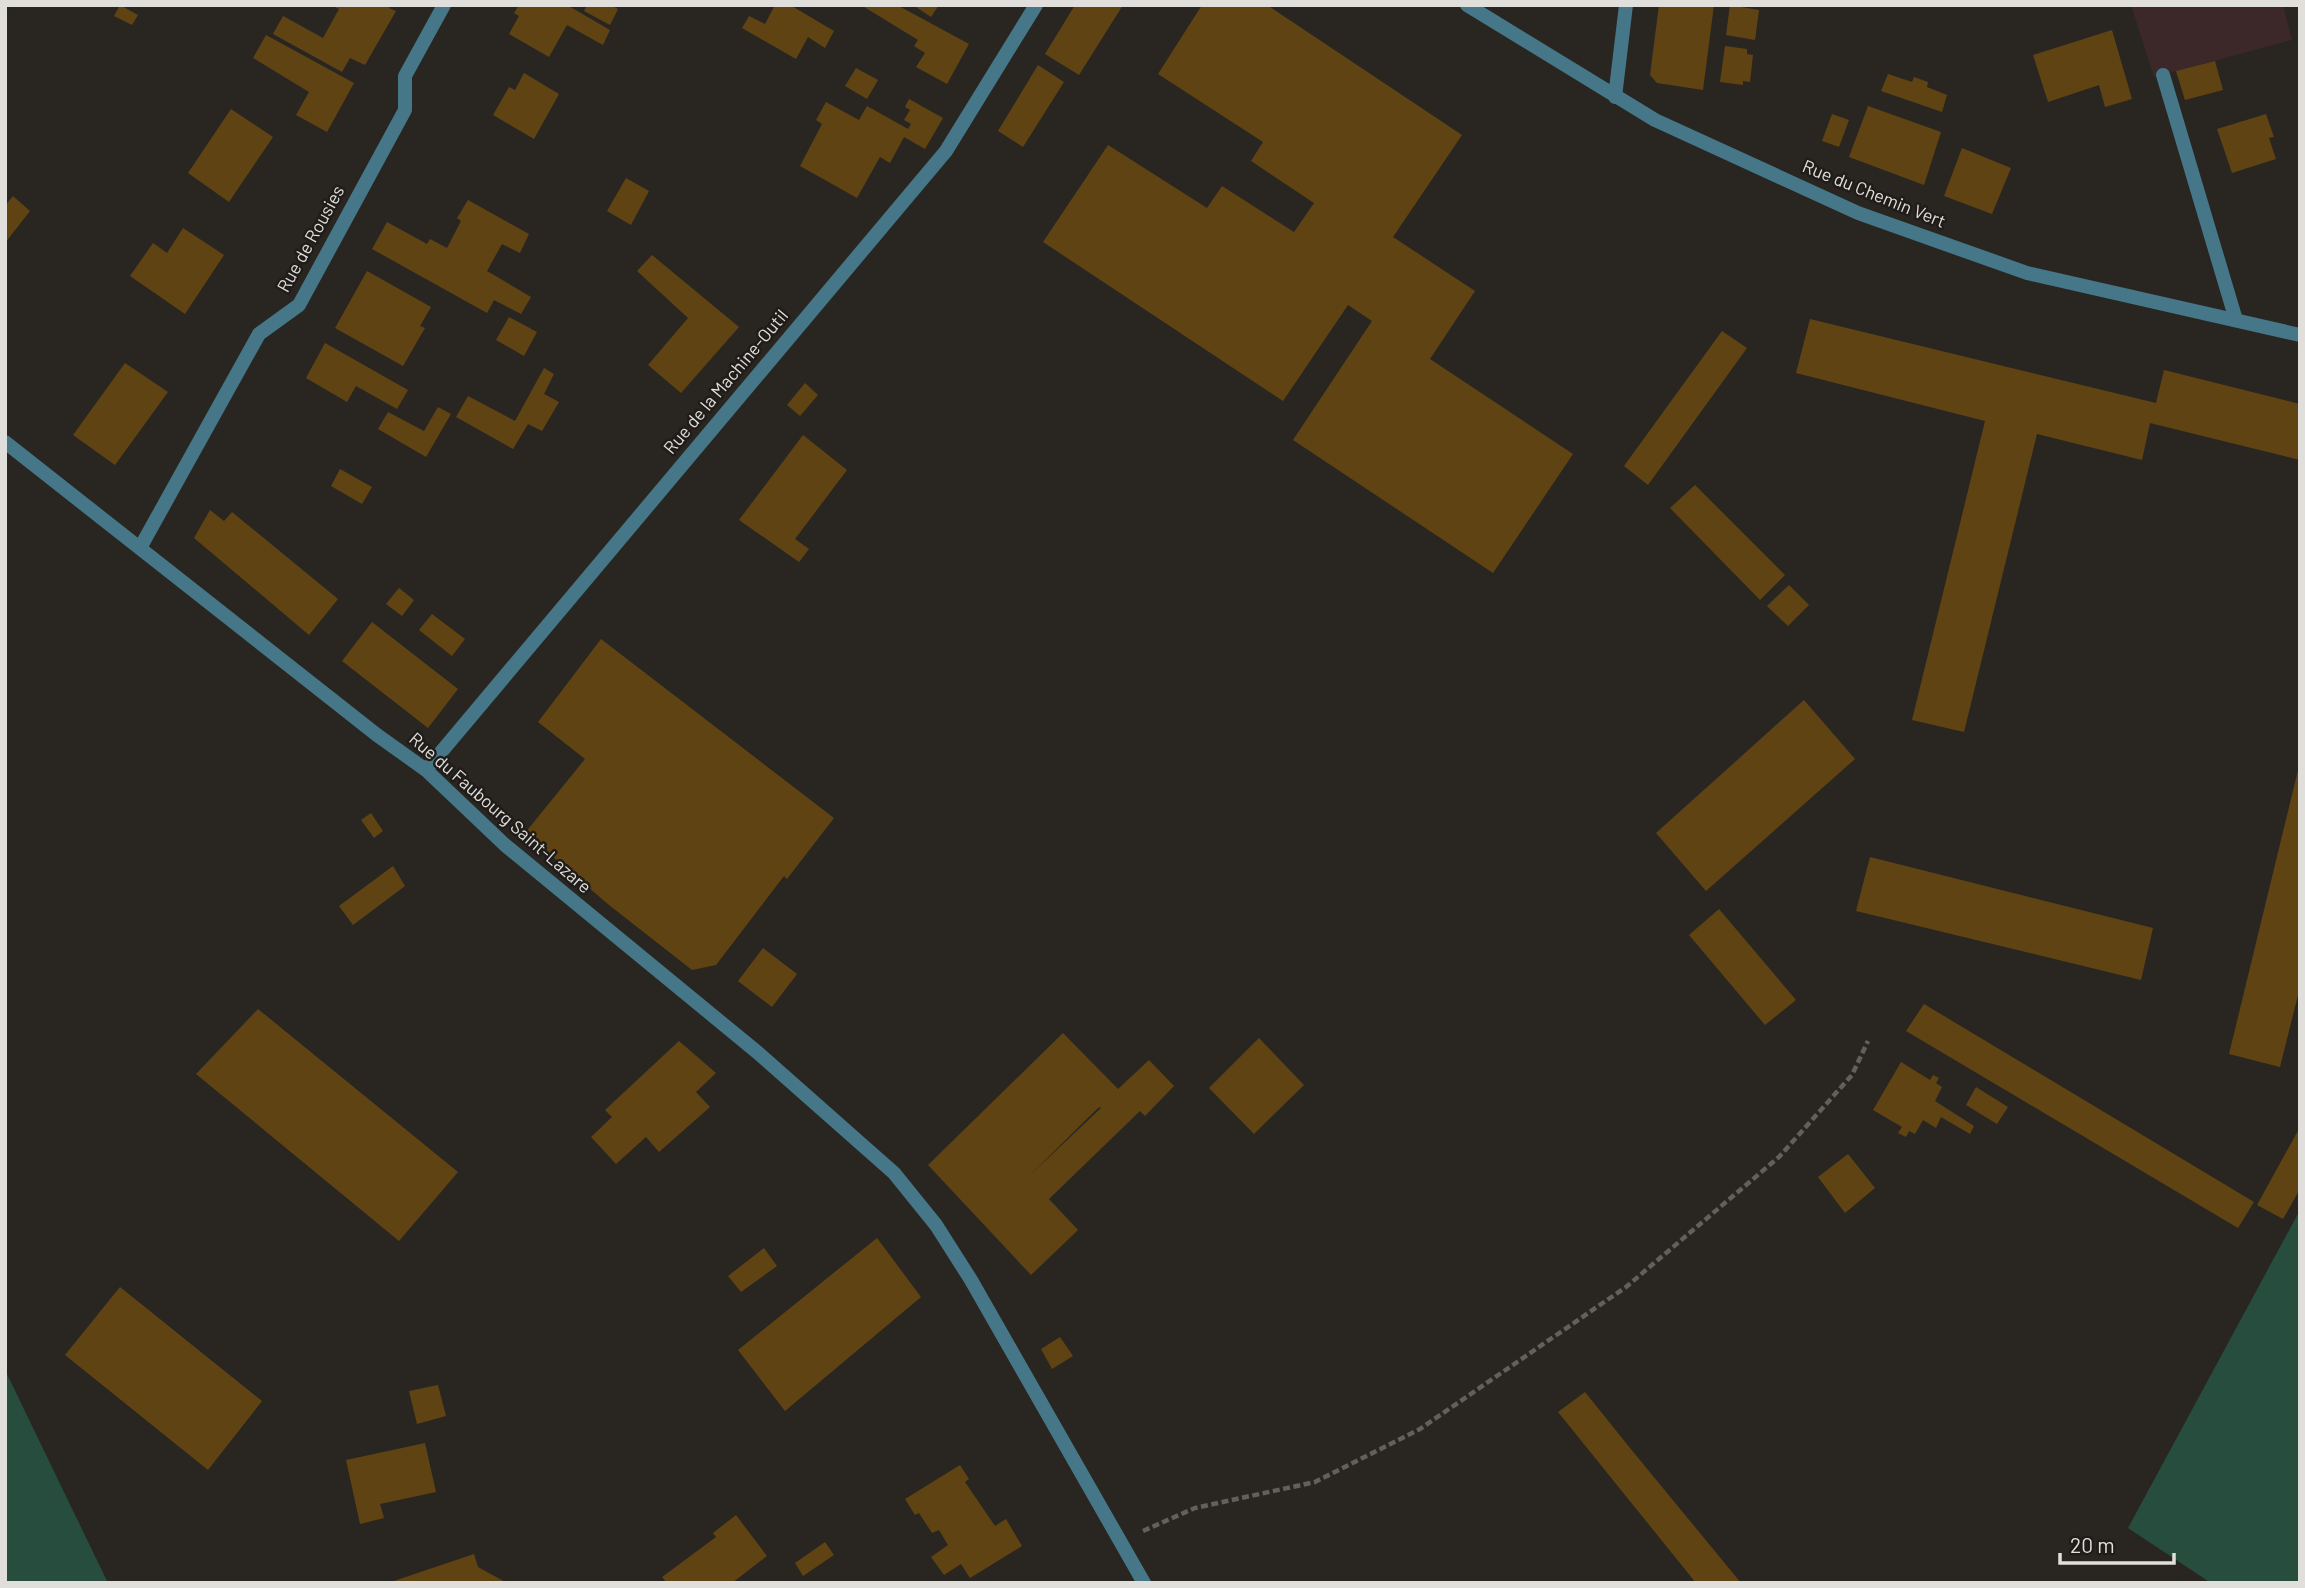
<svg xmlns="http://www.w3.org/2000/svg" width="2305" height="1588" font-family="Barlow,sans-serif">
<rect width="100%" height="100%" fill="#292622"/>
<path fill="#3c2828" d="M2131,5h152l9,35 -138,37z"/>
<path fill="#264d3d" d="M2300,1210v373h-89l-83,-55z
M5,1370l103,213h-103z"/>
<path fill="#604313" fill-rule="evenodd" d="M120,5l18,10 -6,10 -18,-9z
M331,5h60l-2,3 7,3 -31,54 -15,-7 -8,14 -69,-38 10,-18 40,22 16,-29z
M519,5h48l43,25 -7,15 -36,-20 -18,32 -40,-23 10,-18 -5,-3z
M587,5h24l7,4 -8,16 -26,-14z
M775,5h15l44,26 -9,17 -17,-11 -12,22 -54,-31 7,-12 16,8z
M861,5h36l72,39 -22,40 -31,-17 9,-14 -11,-7 4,-6z
M913,5h26l-8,12z
M1075,5h48l-44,70 -34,-21z
M1202,5h65l195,130 -69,102 82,54 -45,68 143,95 -80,119 -200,-133 79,-119 -24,-16 -65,96 -240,-159 65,-97 99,63 15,-22 72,46 20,-29 -63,-42 12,-19 -105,-68z
M1659,5h55l-11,85 -46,-7 -7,-8z
M1730,5l29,5 -4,30 -29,-5z
M2112,30l20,69 -27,8 -6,-22 -51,17 -15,-47z
M266,35l88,48 -27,49 -31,-17 13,-23 -56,-34z
M1725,46l22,3v5l6,1 -3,27 -7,-1v4l-23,-3z
M2215,61l8,29 -38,10 -9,-29z
M1038,65l26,17 -41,65 -25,-16z
M856,68l22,12 -11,19 -22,-13z
M524,73l35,21 -25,45 -41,-24 16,-28 6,3z
M1888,74l24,8 2,-5 14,5 -1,5 20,8 -5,17 -61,-21z
M909,99l34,19 -18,31 -21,-12 -14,26 -10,-6 -23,41 -57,-32 22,-42 -6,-4 10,-18 33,18 8,-14 41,23 3,-5 -7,-4 6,-10 -5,-3z
M1868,106l73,26 -17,53 -75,-28z
M231,109l42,28 -44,65 -41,-29z
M1832,114l17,6 -10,27 -17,-6z
M2266,114l8,23 -5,1 7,21 -44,14 -15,-44z
M1962,148l49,20 -19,46 -48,-18z
M626,178l23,13 -18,34 -24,-14z
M13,196l17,15 -25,32v-37z
M468,200l61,34 -9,19 -18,-9 -15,27 44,26 -10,17 -27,-14 -7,13 -115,-64 15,-27 40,22 3,-5 17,9 14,-27 -4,-3z
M183,228l41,27 -39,59 -55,-38 23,-33 14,10z
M652,255l87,72 -58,66 -33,-28 40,-47 -51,-47z
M367,271l64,36 -11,19 5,2 -22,38 -68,-38z
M509,317l28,15 -13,24 -28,-16z
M1810,319l346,84 8,-33 136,34v56l-150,-37 -8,37 -105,-26 -73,298 -52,-12 73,-299 -189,-48z
M1722,331l25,17 -99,137 -24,-19z
M325,343l83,47 -11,19 -41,-23 -9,16 -41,-24z
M125,363l43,29 -53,73 -42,-30z
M544,368l10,6 -10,20 15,8 -17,29 -14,-7 -15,25 -57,-32 12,-21 47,25z
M805,383l13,12 -18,21 -13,-11z
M438,407l13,7 -25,43 -48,-28 10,-17 36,19z
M803,435l44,35 -52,69 14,10 -10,13 -60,-42z
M340,469l32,18 -10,17 -31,-18z
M1695,485l90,90 -25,25 -90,-92z
M210,510l14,11 8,-9 106,87 -29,36 -115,-97z
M1789,585l20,20 -21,21 -21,-20z
M399,588l15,12 -12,16 -16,-12z
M432,614l33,25 -13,17 -33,-26z
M372,622l86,67 -30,39 -86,-67z
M601,639l233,179 -47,61 -3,-3 -68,89 -24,5 -83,-65 -84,-72 60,-74 -47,-37z
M1804,700l51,59 -149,132 -50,-58z
M2300,762v225l-20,80 -51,-13z
M371,813l12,18 -9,7 -13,-18z
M1870,857l283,71 -12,52 -285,-69z
M393,866l12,20 -52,39 -14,-19z
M1719,909l77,91 -31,25 -76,-90z
M763,948l34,26 -25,33 -34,-26z
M1924,1004l330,198 -16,26 -332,-197z
M258,1009l200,163 -59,69 -203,-167z
M1063,1033l55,56 31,-29 25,26 -29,30 -5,-5 -91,88 29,31 -47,45 -103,-110zM1100,1107l1,1 -73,69 69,-68z
M1259,1038l45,47 -50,49 -45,-46z
M679,1041l37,32 -20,19 14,15 -51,45 -13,-15 -30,27 -25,-27 21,-20 -7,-7z
M1901,1062l29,18 3,-5 6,3 -3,5 6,4 -7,14 39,25 -4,8 -29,-17 -5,11 -13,-8 -8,14 -6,-3 -3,6 -8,-4 4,-6 -29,-17z
M1976,1087l32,20 -11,17 -31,-19z
M2300,1127v62l-17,30 -26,-14z
M1848,1154l27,34 -30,25 -27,-36z
M877,1238l44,59 -136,114 -47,-61z
M764,1248l13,18 -36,26 -13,-16z
M120,1287l142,114 -54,69 -143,-115z
M1060,1337l13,19 -21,13 -11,-20z
M438,1385l8,31 -29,8 -8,-33z
M1585,1392l45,56 111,135h-45l-138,-171z
M425,1443l11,49 -56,12 4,14 -24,6 -14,-64z
M960,1465l9,14 -4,3 30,44 11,-7 16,27 -52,32 -9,-14 -17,11 -13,-18 17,-12 -9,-15 -7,3 -13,-20 -4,2 -10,-16z
M736,1515l31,41 -35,27h-65l-5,-6 54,-40 -3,-4z
M825,1542l9,13 -31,21 -8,-13z
M474,1554l4,13 29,16h-119z"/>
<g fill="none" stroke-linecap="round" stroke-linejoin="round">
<path stroke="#63605c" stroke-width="4.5" stroke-dasharray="7 3.5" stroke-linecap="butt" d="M1143,1531l52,-23 120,-26 105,-53 206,-142 153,-130 73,-82 16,-34"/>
<path stroke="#457788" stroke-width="14" d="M2163,75l73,245"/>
<path stroke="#457788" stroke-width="14" d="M1467,5l188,115 203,93 169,60 273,62
M1615,97l11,-92
M5,442l372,293 49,35 79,75 252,207 137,121 42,52 35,55 173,303
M140,548l119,-214 40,-29 106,-195v-34l39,-71
M426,770l520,-619 90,-146"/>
</g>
<g text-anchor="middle" stroke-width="5" stroke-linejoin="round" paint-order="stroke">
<g font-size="18" fill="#e1dfdc" stroke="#1f1c19">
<text transform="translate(1874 194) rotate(22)" y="6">Rue du Chemin Vert</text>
<text transform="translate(311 239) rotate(-61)" y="6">Rue de Rousies</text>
<text transform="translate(726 382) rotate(-50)" y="6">Rue de la Machine-Outil</text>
<text transform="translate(500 813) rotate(41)" y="6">Rue du Faubourg Saint-Lazare</text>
</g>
</g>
<rect width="2305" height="1588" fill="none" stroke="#e1dfdc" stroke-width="14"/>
<path d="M2060 1553v10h114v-10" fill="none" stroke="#e1dfdc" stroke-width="3.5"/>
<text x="2070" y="1553" font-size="21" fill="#e1dfdc" stroke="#1f1c19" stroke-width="5" paint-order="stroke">20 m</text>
</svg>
